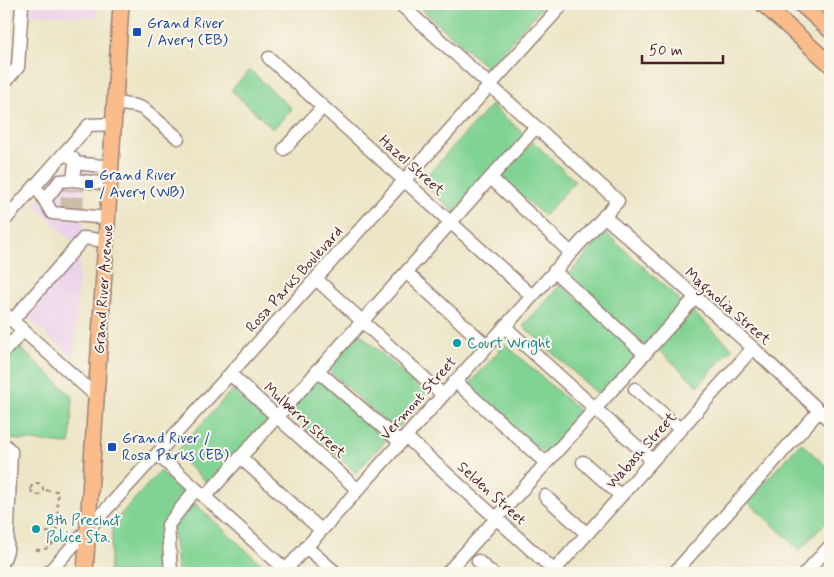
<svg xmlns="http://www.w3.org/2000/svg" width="834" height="577" font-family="Mynerve,sans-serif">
<rect width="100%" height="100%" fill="#fbf7ec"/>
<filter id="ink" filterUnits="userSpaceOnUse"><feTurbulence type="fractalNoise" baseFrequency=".02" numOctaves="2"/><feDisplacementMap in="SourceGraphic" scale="10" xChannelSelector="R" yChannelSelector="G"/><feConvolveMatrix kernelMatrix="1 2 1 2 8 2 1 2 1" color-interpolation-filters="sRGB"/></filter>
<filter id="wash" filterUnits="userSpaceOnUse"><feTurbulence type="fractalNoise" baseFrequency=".0096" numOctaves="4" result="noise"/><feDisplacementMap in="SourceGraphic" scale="20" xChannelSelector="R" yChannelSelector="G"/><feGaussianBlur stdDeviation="1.12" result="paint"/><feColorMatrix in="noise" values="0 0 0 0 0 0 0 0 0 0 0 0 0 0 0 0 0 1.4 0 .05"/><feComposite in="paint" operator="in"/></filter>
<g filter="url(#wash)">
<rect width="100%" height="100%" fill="#ece5c6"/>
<path fill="#ecd1ea" d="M30,4h67l-1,13 -67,-3z
M83,150l4,2 -4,82 -10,8 -39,-37z
M80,250l-6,108 -51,-44z"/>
<path fill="#81d394" stroke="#667960" d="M416,4h129l-58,64z
M250,70l42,39 -19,20 -42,-39z
M491,105l34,30 -70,78 -34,-31z
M533,142l42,39 -31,35 -43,-39z
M606,233l77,70 -38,43 -78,-70z
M561,284l77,70 -38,42 -77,-70z
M691,310l41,38 -34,38 -41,-38z
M359,333l68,62 -32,36 -69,-63z
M16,344l57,53 -3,47 -62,-5 -4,-3v-78z
M505,344l78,70 -37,41 -78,-69z
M320,376l68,62 -32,35 -68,-63z
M232,390l35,32 -57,63 -35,-31z
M801,443l29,27v48l-30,32 -53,-49z
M160,471l26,25 -22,31 3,46h-58l4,-50z
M192,501l76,69 -3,3h-87l-6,-46z"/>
</g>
<g filter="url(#ink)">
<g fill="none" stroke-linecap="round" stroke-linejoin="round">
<path stroke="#ccbda7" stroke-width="12" stroke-dasharray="12 6" stroke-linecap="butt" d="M66,209l2,-20
M77,209l1,-20"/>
<g stroke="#9b8278" stroke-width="15">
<path id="minor" d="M269,58l263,238
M4,83l14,-16 4,-63
M115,103l21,3 8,3 34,29
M284,149l39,-42
M75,163l36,4
M491,178l80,75
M73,180l37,4
M34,187l7,7 11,19 56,5
M45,200l15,-19 13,-1 2,-17 -2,-5 -9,-4
M604,216l149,132 77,73
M4,221l85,-96 25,-1
M554,271l91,83
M406,272l81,74
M316,279l127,116
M4,313l92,83
M12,321l72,-83 22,3
M505,327l147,133
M4,351l19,-20
M317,370l83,72
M230,374l128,116
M455,381l91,82
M635,389l46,41
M406,437l151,136
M4,444l7,7 -4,100 -3,8
M157,454l129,116
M240,457l81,73
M583,462l38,34
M545,496l42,38
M205,497l331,-370
M306,547l30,26
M478,561l14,12
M4,571l2,2
M48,573l182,-199 333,-370
M171,573l-3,-48 28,-36
M283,573l335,-372 -218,-197
M447,573l248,-275
M552,573l201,-225
M674,573l145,-162
M805,573l25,-27"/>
</g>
<g stroke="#9b8278" stroke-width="18">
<path id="major" d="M763,4l67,60
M801,4l29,26
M85,573l36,-569"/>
</g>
<path stroke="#9b8278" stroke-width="2" stroke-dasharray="4 4" stroke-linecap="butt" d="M31 489a6 6 0 1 1 12 0a6 6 0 1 1-12 0Z
M46,532l9,1
M36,550c7,0 13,-1 17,-7 6,-11 4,-39 5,-52l-15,-1"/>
<use href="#minor" stroke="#fff" stroke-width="12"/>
<use href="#major" stroke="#fabc8b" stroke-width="15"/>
</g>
</g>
<g fill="#1a4fb4" stroke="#fbf7ec" stroke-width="2">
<rect x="132" y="27" width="10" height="10" rx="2.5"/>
<rect x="84" y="179" width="10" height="10" rx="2.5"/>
<rect x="107" y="442" width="10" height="10" rx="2.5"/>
</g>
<g fill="#0f9aa8" stroke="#fbf7ec" stroke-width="2">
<circle cx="457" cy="343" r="5"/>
<circle cx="36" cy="529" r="5"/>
</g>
<g text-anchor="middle" stroke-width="4" stroke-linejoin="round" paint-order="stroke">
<g font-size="15" fill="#164399" stroke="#fbf7ec" text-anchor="start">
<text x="147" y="28">Grand River<tspan x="147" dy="17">/ Avery (EB)</tspan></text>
<text x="99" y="180">Grand River<tspan x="99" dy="17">/ Avery (WB)</tspan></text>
<text x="122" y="443">Grand River /<tspan x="122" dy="17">Rosa Parks (EB)</tspan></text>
</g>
<g font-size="15" fill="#4a1f2b" stroke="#fbf7ec">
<text transform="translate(412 165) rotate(42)" y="5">Hazel Street</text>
<text transform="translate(294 279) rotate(-48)" y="5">Rosa Parks Boulevard</text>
<text transform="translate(103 289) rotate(-86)" y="5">Grand River Avenue</text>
<text transform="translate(728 306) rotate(41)" y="5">Magnolia Street</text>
<text transform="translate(418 398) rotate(-48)" y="5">Vermont Street</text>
<text transform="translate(305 420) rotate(42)" y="5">Mulberry Street</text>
<text transform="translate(641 450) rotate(-48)" y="5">Wabash Street</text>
<text transform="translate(492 493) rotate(42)" y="5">Selden Street</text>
</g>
<g font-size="15" fill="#0d838f" stroke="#fbf7ec" text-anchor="start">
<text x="467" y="348">Court Wright</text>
<text x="46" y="525">8th Precinct<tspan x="46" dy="17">Police Sta.</tspan></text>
</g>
</g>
<rect width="834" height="577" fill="none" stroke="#fbf7ec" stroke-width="20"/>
<path d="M642 55v8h81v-8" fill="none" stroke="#4a1f2b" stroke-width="2.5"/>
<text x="649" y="55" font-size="15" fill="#4a1f2b" stroke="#fbf7ec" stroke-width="4" paint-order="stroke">50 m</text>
</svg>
